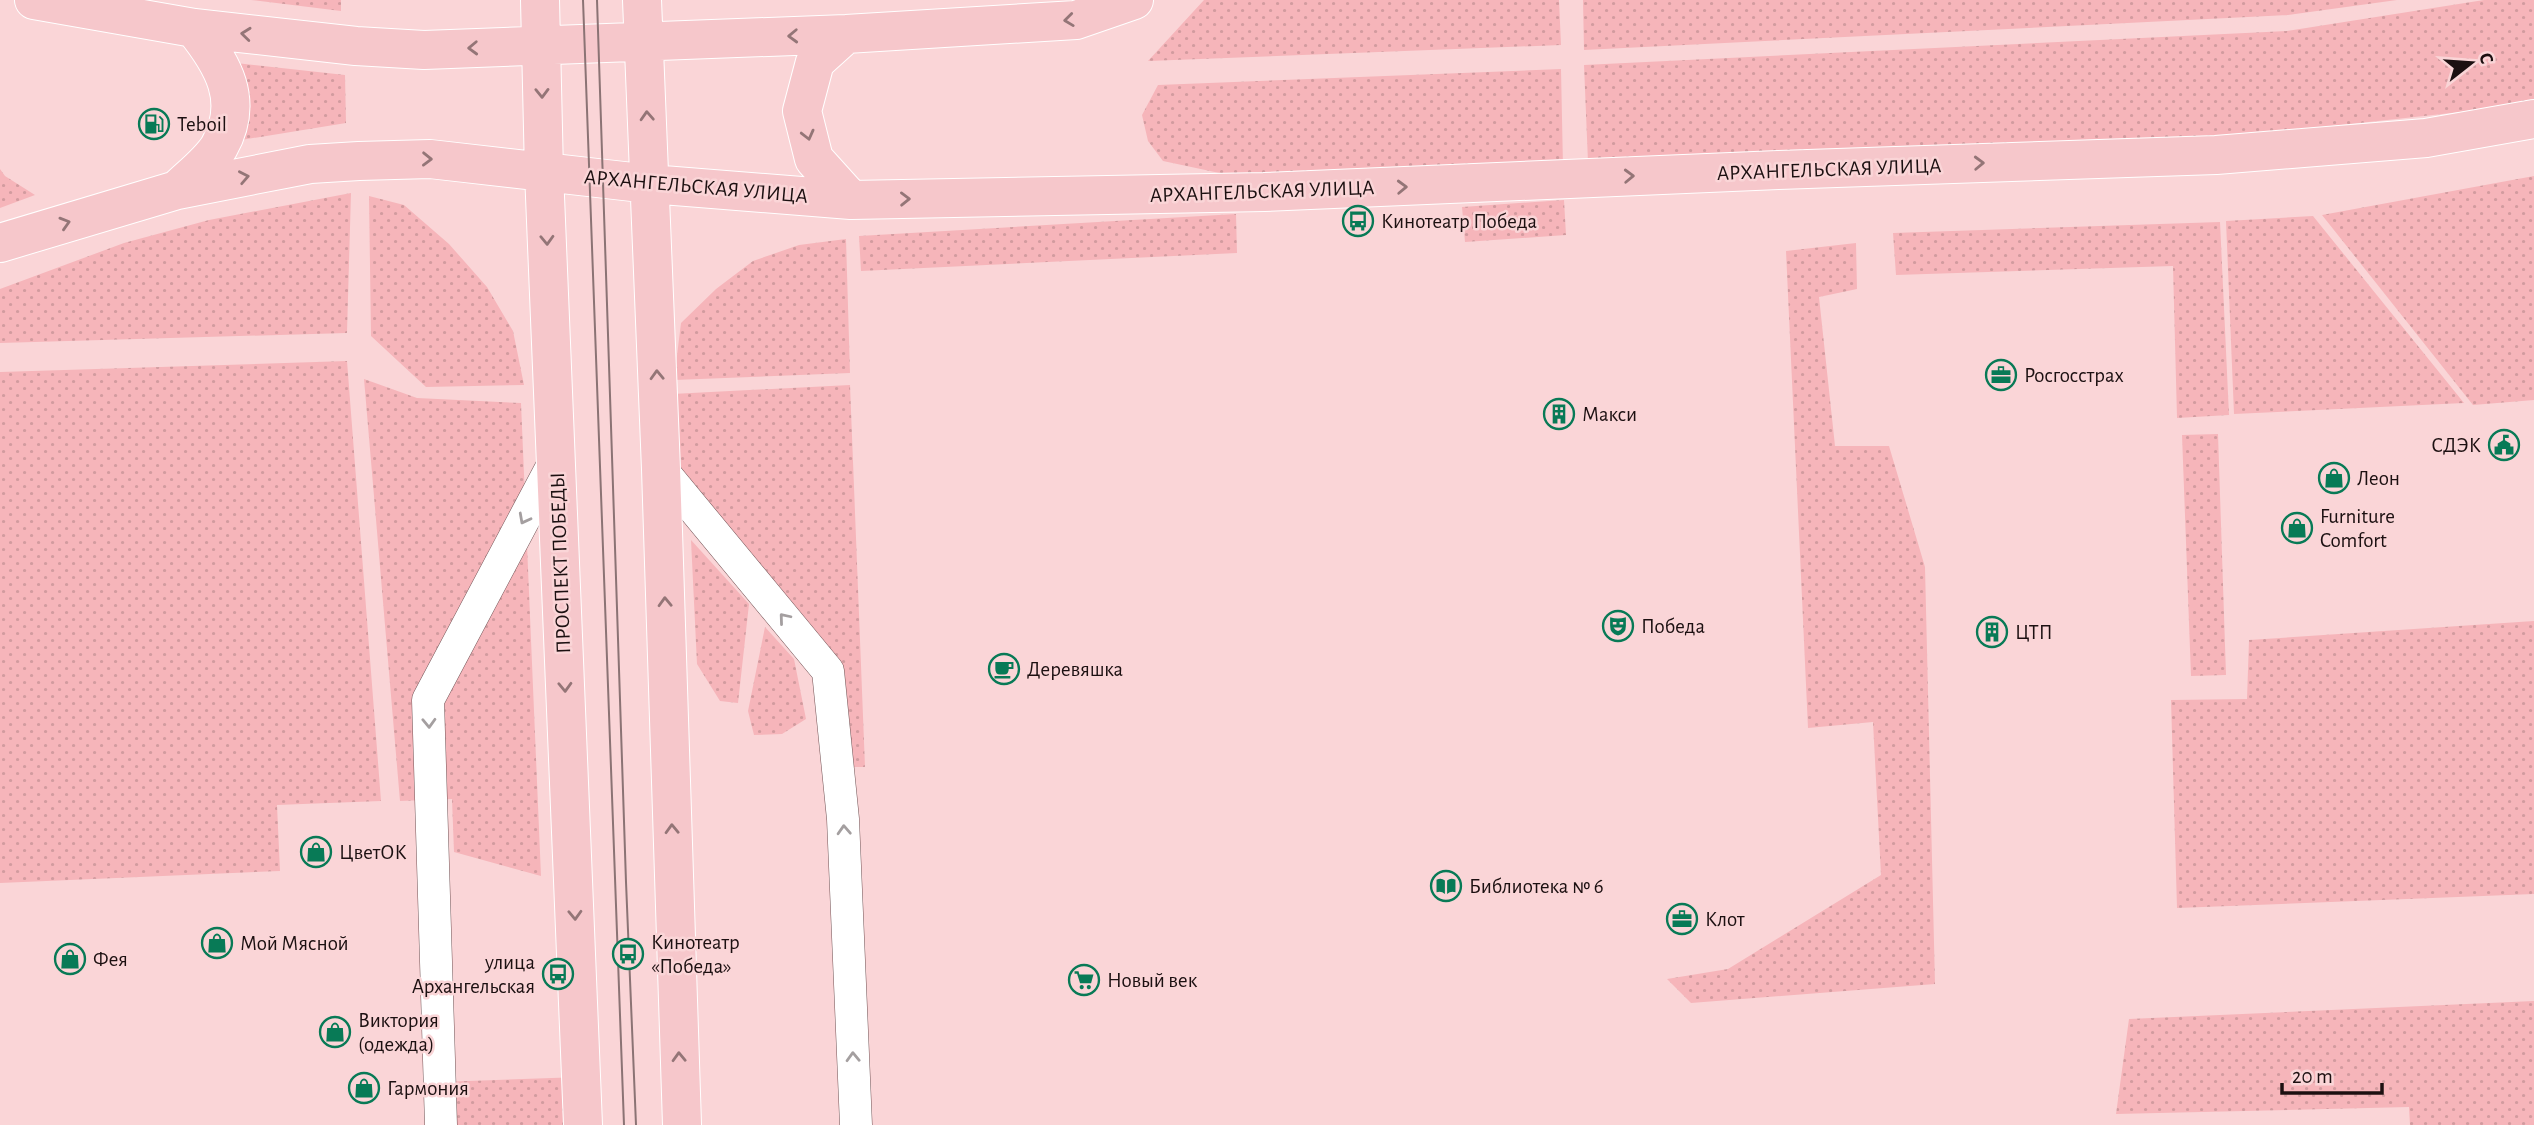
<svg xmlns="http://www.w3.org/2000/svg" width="2534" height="1125" font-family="'Alegreya Sans',sans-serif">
<defs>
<pattern id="grass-dots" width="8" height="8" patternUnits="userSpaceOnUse" patternTransform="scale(1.75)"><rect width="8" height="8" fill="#f6b5ba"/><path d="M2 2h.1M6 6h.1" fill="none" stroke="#d29b9f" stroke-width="1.8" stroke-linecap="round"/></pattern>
</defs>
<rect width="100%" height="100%" fill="#fad5d7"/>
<path fill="url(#grass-dots)" d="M251,0h90v11z
M1204,0h355l2,45 -413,16z
M1583,0h814l-109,15 -704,35z
M2484,0h50v104l-330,36 -616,22 -4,-97 703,-34z
M236,63l109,12 1,48 -105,17z
M1561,69l2,98 -320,11 -80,-17 -15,-20 -6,-26 16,-30z
M0,169l5,7 30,19 -35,13z
M2534,176v224l-61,5 -151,-190z
M351,193l-4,140 -347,10v-54l124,-46 85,-23z
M369,196l35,9 45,39 38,43 26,44 11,54 -98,2 -55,-51z
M1564,200l2,35 -101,7 -3,-35z
M1236,214l1,39 -376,18 -2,-35z
M2313,216l151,187 -230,11 -8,-193z
M2220,222l9,193 -52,3 -4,-152 -277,9 -3,-42z
M846,239l4,134 -176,7 7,-57 35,-34 37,-28 46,-16z
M1856,243l1,46 -38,8 16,149h54l36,121 10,417 -244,19 -24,-24 61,-10 153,-94 -8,-153 -65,6 -22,-477z
M347,361l34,440 -104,4 3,66 -280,12v-511z
M364,379l53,19 104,5 20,473 -87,-24 -2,-53 -52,2z
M850,385l15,382h-26l-11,-96 -148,-192 -8,-85z
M2218,434l8,241 -35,1 -9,-241z
M691,540l58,64 -11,99 -18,-2 -23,-37z
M2534,621v273l-357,14 -6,-208 76,-1 2,-59z
M765,627l29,32 12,60 -24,15 -28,1 -6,-24z
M2534,1001v124h-124l-1,-18 -293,7 13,-95z
M581,1077l2,48h-142l-1,-43z"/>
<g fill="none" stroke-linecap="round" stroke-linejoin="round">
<g stroke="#725355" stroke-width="33">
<path id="minor" d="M661,469l167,202 15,148 13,306
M441,1125l-13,-425 128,-241"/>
</g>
<g stroke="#fff" stroke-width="40">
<path id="major" d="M34,0l160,28 162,18 68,4 422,-16 230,-14 58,-20
M540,0l4,172 39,953
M642,0l19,469 21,656
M846,34l-31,28 -13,49 12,48 37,41
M177,190c13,-13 32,-27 42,-43 26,-46 4,-83 -25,-119
M0,243l177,-53 133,-26 49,-3 71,-2 220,25 201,16 413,-8 514,-22 438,-15 210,-17 108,-19"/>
</g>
<use href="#minor" stroke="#fff" stroke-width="32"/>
<use href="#major" stroke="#f6c7cb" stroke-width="38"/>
<path stroke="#8b7374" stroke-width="2" d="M583,0l41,1125
M597,0l29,882 10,243"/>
</g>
<defs><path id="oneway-chevron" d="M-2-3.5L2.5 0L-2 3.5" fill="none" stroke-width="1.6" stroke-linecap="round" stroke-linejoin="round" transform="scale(1.75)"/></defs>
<g stroke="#947577">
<use href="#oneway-chevron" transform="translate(1069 20) rotate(173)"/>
<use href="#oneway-chevron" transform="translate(246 34) rotate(-174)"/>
<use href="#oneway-chevron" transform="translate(793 36) rotate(178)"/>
<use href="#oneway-chevron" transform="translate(473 48) rotate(178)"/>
<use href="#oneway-chevron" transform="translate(542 93) rotate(89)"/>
<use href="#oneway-chevron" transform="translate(647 116) rotate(-93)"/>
<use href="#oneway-chevron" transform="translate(808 135) rotate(76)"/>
<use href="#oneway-chevron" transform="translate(427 159) rotate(1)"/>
<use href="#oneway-chevron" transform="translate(1979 163) rotate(-2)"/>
<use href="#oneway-chevron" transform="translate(1629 176) rotate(-2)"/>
<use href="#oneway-chevron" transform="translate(244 177) rotate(-11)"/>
<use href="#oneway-chevron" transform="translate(1402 187) rotate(-2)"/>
<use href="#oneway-chevron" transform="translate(905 199) rotate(-1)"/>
<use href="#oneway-chevron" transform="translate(65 223) rotate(-17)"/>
<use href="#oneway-chevron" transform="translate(547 240) rotate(88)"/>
<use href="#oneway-chevron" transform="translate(657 375) rotate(-92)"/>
<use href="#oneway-chevron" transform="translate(665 602) rotate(-92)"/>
<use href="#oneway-chevron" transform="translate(565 687) rotate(88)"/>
<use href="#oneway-chevron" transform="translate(672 829) rotate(-92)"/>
<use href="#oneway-chevron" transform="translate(575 915) rotate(88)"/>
<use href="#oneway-chevron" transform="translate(679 1057) rotate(-92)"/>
</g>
<g stroke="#a49fa0">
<use href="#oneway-chevron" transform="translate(524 519) rotate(118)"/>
<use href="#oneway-chevron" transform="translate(784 618) rotate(-130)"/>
<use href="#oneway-chevron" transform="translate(429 723) rotate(88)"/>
<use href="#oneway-chevron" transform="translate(844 830) rotate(-93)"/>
<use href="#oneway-chevron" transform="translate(853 1057) rotate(-92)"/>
</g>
<defs>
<g id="fuel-ring" transform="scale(1.575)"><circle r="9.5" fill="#fad5d7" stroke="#087a56" stroke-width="1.5"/><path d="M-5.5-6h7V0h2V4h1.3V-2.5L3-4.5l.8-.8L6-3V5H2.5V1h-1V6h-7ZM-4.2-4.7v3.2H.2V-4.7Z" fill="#087a56"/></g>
<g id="bus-ring" transform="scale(1.575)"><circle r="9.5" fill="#fad5d7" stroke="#087a56" stroke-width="1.5"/><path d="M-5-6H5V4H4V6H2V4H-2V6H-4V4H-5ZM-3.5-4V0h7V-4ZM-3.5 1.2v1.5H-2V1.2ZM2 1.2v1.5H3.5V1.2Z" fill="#087a56"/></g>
<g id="office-ring" transform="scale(1.575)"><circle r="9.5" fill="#fad5d7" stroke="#087a56" stroke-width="1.5"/><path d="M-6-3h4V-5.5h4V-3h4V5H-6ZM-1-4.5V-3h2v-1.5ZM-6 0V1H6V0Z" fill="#087a56"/></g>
<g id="building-ring" transform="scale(1.575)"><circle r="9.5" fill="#fad5d7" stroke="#087a56" stroke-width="1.5"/><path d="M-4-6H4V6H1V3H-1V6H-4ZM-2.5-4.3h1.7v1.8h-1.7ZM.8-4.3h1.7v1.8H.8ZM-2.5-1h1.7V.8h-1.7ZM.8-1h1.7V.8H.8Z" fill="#087a56"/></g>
<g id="civic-ring" transform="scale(1.575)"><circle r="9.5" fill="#fad5d7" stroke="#087a56" stroke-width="1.5"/><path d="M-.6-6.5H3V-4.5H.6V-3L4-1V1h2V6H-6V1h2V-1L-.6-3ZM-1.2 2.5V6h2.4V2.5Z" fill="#087a56"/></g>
<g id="shop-ring" transform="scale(1.575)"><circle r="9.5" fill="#fad5d7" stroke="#087a56" stroke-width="1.5"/><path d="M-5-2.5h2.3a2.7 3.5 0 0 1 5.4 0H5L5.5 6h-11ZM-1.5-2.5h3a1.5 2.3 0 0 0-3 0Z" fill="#087a56"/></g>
<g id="theatre-ring" transform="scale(1.575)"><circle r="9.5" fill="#fad5d7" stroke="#087a56" stroke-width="1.5"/><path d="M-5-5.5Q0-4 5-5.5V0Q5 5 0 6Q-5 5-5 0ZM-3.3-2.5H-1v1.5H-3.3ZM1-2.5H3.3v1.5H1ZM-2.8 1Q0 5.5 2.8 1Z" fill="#087a56"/></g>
<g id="cafe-ring" transform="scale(1.575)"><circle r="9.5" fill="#fad5d7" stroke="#087a56" stroke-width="1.5"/><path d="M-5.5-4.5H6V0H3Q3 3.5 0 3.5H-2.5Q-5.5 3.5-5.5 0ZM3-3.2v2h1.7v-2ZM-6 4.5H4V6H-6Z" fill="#087a56"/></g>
<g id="library-ring" transform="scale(1.575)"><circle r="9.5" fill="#fad5d7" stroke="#087a56" stroke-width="1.5"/><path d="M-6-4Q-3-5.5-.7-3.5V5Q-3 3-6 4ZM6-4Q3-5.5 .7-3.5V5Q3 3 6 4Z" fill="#087a56"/></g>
<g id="supermarket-ring" transform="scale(1.575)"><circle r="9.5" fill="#fad5d7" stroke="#087a56" stroke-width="1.5"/><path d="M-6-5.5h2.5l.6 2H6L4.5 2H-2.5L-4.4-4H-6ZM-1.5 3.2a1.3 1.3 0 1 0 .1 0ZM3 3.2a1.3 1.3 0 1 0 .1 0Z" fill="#087a56"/></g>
</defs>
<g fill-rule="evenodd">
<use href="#fuel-ring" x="154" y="124"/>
<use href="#bus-ring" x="1358" y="221"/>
<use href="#office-ring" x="2001" y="375"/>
<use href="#building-ring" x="1559" y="414"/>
<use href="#civic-ring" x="2504" y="445"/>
<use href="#shop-ring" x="2334" y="478"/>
<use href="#shop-ring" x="2297" y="528"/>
<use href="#theatre-ring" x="1618" y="626"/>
<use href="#building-ring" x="1992" y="632"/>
<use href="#cafe-ring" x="1004" y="669"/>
<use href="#shop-ring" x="316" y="852"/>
<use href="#library-ring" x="1446" y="886"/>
<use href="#office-ring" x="1682" y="919"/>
<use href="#shop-ring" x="217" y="943"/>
<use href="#bus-ring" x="628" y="954"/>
<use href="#shop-ring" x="70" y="959"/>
<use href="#bus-ring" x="558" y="974"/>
<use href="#supermarket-ring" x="1084" y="980"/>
<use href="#shop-ring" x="335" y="1032"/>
<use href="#shop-ring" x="364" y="1088"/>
</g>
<g text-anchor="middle" stroke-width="5" stroke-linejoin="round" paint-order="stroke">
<g font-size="21" fill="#1c1011" stroke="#fad5d7" text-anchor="start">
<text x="177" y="131">Teboil</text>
<text x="1381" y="228">Кинотеатр Победа</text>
<text x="2024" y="382">Росгосстрах</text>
<text x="1582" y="421">Макси</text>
<text x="2481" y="452" text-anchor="end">СДЭК</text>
<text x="2357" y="485">Леон</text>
<text x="2320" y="523">Furniture<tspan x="2320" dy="24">Comfort</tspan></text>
<text x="1641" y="633">Победа</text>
<text x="2015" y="639">ЦТП</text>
<text x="1027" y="676">Деревяшка</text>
<text x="339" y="859">ЦветОК</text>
<text x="1469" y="893">Библиотека № 6</text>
<text x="1705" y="926">Клот</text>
<text x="651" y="949">Кинотеатр<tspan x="651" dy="24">«Победа»</tspan></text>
<text x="240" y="950">Мой Мясной</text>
<text x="93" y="966">Фея</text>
<text x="535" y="969" text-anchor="end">улица<tspan x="535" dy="24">Архангельская</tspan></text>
<text x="1107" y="987">Новый век</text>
<text x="358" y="1027">Виктория<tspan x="358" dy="24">(одежда)</tspan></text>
<text x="387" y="1095">Гармония</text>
</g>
<g font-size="21" fill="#1c1011" stroke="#fad5d7">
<text transform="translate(1829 169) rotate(-2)" y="7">АРХАНГЕЛЬСКАЯ УЛИЦА</text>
<text transform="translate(696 186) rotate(5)" y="7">АРХАНГЕЛЬСКАЯ УЛИЦА</text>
<text transform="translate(1262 191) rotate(-2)" y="7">АРХАНГЕЛЬСКАЯ УЛИЦА</text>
<text transform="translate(560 563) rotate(-92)" y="7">ПРОСПЕКТ ПОБЕДЫ</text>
</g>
</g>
<g transform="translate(2471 63) rotate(73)" stroke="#fad5d7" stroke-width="5" paint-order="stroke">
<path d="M0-5L12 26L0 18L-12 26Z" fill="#1c1011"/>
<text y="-10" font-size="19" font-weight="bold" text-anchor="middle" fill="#1c1011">С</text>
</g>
<path d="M2282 1083v10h100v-10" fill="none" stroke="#1c1011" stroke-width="3.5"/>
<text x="2292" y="1083" font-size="21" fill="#1c1011" stroke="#fad5d7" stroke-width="5" paint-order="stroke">20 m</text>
</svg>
